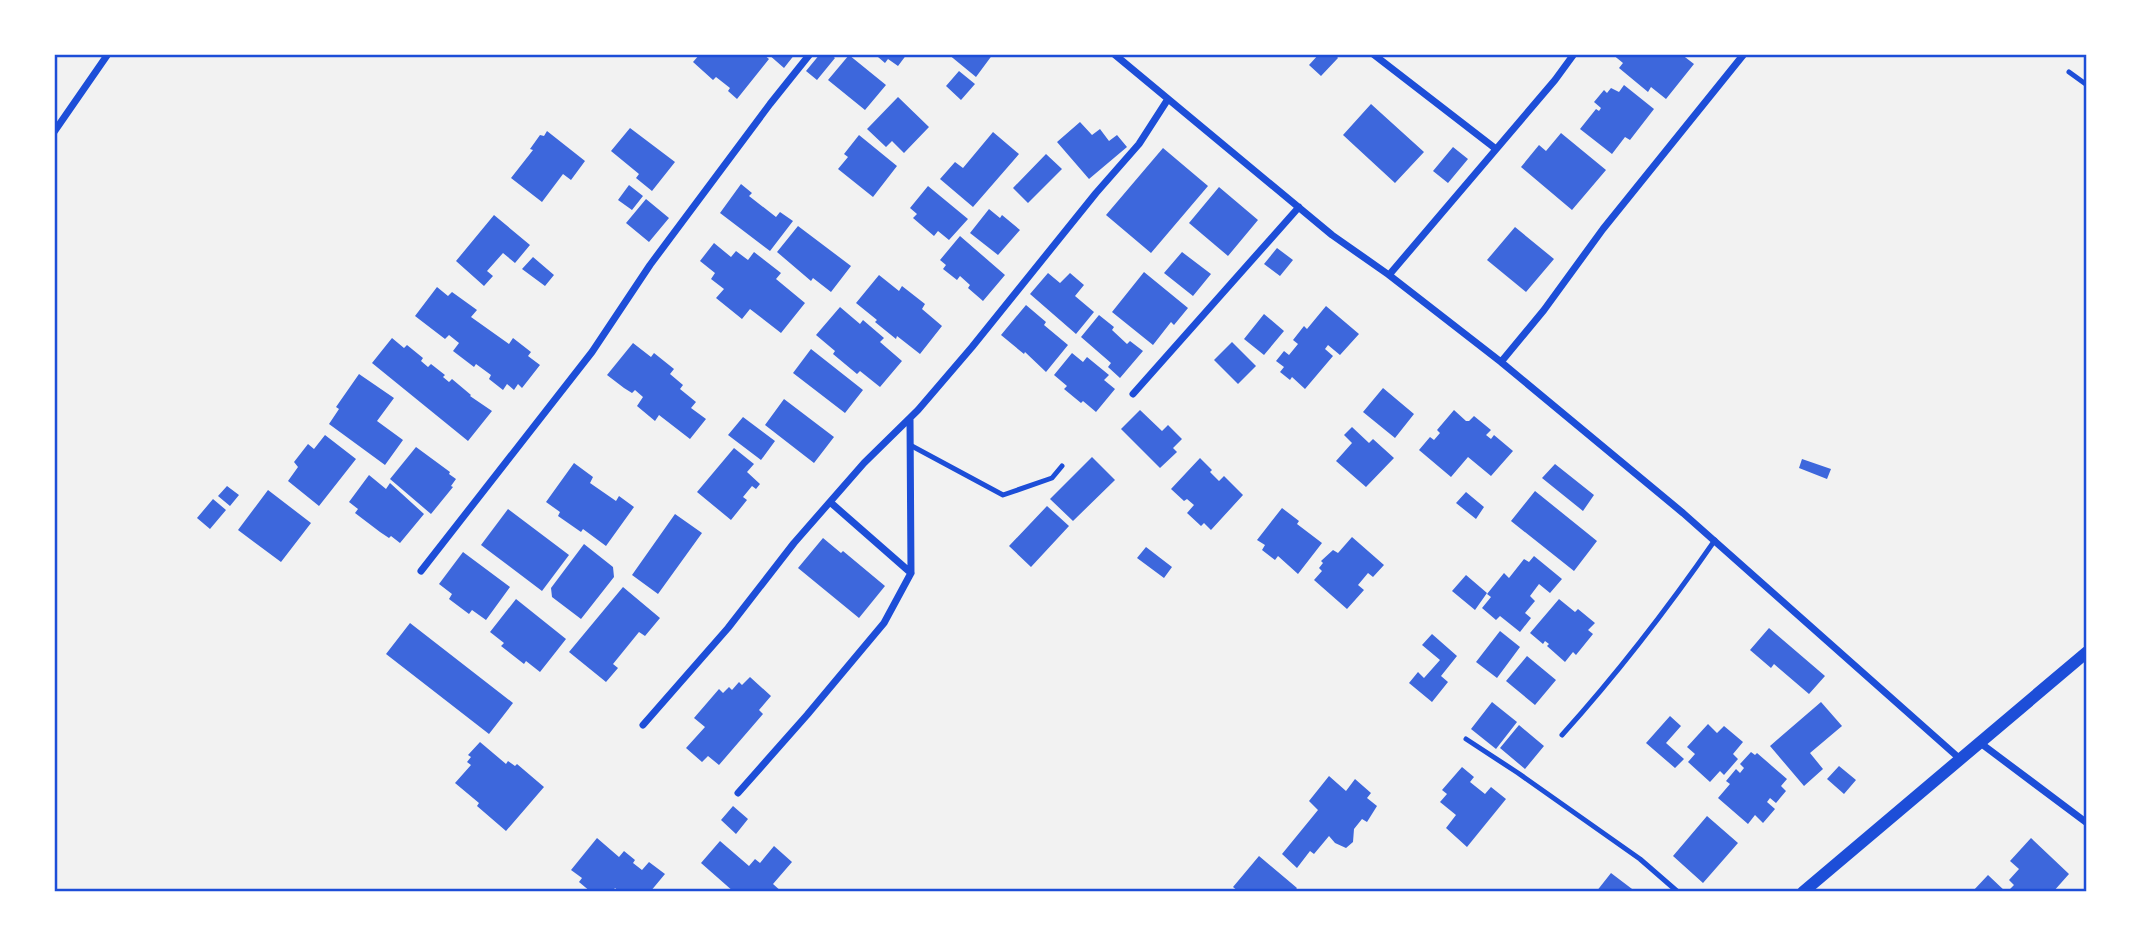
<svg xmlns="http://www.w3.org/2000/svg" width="2141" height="946" font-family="Georgia,serif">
<rect width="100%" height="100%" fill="#f2f2f2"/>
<path fill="#3d67dc" d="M700,54h63l6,5 -32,40 -9,-8 2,-3 -14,-11 -3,3 -20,-18z
M768,54h27l-11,14z
M820,54h10l5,4 -18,22 -11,-9z
M880,54h27l-9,12 -10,-7 -3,4 -7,-6z
M948,54h45l-17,23z
M1319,54h16l3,4 -17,18 -12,-11z
M1612,54h69l13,10 -28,35 -15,-12 -3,5 -29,-24 4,-5z
M849,55l37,30 -21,25 -37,-30z
M959,71l16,13 -14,16 -15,-14z
M1624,85l30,24 -24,31 -5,-3 -13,17 -32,-25 16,-20 3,2 2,-3 -7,-6 10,-12 3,3 4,-5 8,4z
M898,97l31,30 -25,26 -12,-12 -6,6 -19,-18z
M1371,104l53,48 -29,31 -52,-48z
M1080,122l12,13 8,-6 9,12 8,-6 10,12 -38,32 -32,-37z
M630,128l45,34 -23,29 -16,-13 3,-4 -28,-23z
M547,131l38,30 -14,19 -8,-6 -21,28 -31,-24 22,-28 -3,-1 10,-14 4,1z
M993,132l26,22 -46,53 -33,-28 15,-17 8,6z
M1561,133l45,37 -34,40 -51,-43 18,-22 7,6z
M859,135l38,31 -24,31 -35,-28 10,-12 -4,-3z
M1453,147l15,12 -20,24 -15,-12z
M1163,148l45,38 -57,67 -45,-38z
M1046,154l16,15 -34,34 -15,-15z
M741,184l11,9 -3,3 27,21 4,-5 13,9 -23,30 -50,-38z
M629,185l14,11 -11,14 -14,-10z
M928,186l40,33 -19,21 -11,-9 -4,5 -21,-18 4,-4 -7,-6z
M1219,187l39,33 -30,36 -39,-33z
M646,199l23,19 -20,24 -23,-19z
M989,209l11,9 2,-3 18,15 -22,25 -28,-22z
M494,215l36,30 -15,18 -12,-10 -16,18 6,5 -9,10 -28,-25z
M798,226l53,40 -20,26 -18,-14 -2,3 -34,-29z
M1515,227l39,32 -28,33 -39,-32z
M960,236l45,39 -22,26 -15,-13 2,-3 -10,-9 -3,4 -14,-11 3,-4 -6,-5z
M714,243l17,14 5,-6 12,9 6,-8 27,21 -5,6 29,24 -24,30 -31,-24 -8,10 -26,-21 8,-9 -13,-10 4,-6 -15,-12z
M1277,248l16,12 -13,16 -16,-12z
M1182,252l29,22 -18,22 -29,-23z
M533,257l21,18 -9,11 -23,-17z
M1144,272l44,36 -14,17 -3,-3 -18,23 -41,-33z
M1048,273l12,10 10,-10 14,12 -9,11 19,16 -18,22 -46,-40z
M879,275l20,16 3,-5 23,18 -3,5 20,17 -22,28 -23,-18 -1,3 -21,-17 2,-2 -21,-17z
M437,287l11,9 4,-4 25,18 -6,7 38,27 4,-6 18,14 -3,4 12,9 -18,23 -4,-4 -4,6 -7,-6 -4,6 -14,-11 2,-4 -15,-11 -2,3 -21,-16 6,-8 -10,-8 -4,4 -30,-23z
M1026,305l20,17 -2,3 24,20 -22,27 -21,-20 -1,2 -23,-19z
M1326,306l33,28 -19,21 -12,-10 -3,4 8,7 -28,33 -13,-12 -2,3 -10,-8 4,-5 -8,-6 8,-10 5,4 9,-11 -5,-4 11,-14 3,3z
M840,307l20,17 3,-4 21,18 -4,4 22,19 -22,26 -20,-16 -3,3 -24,-20 2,-3 -19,-16z
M1264,314l20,17 -20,24 -20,-16z
M1099,315l15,12 -2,3 15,14 3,-3 13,10 -23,27 -12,-11 3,-4 -30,-26z
M392,338l12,10 3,-3 16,13 -2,3 7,6 3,-3 14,11 -2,2 6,5 3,-3 19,16 -1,1 22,15 -24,30 -96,-78z
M1232,342l24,24 -18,18 -24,-24z
M633,343l18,14 3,-4 20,16 -4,5 13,11 -3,4 16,13 -5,6 15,11 -16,20 -31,-24 -4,6 -18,-15 6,-9 -8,-7 -3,3 -8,-5 -17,-13z
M811,349l52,41 -18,23 -52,-40z
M1072,353l11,9 4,-5 22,18 -5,5 11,9 -19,23 -13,-11 -2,2 -17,-14 3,-3 -13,-11z
M359,374l35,24 -17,23 26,19 -18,25 -56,-41 10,-15 -3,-2z
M1383,388l31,26 -19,24 -32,-26z
M784,399l50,38 -20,26 -49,-38z
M1140,410l22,21 6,-6 14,14 -9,9 4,4 -17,16 -39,-39z
M1454,410l12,11h3l5,-5 17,14 -5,5 5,4 3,-4 19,16 -22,25 -23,-19 -17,20 -32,-27 11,-13 4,3 6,-7 -3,-3z
M743,417l32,24 -14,19 -33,-25z
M1352,427l17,16 4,-4 21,19 -28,29 -30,-26 16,-18 -8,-8z
M325,435l31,24 -37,47 -31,-25 10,-14 -4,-5 14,-18 6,5z
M416,447l34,25 -1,2 7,5 -5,7 2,1 -22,27 -41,-35z
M734,448l20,16 -7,8 13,12 -4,5 -4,-3 -9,11 4,3 -16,20 -34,-28z
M1092,457l23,23 -42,41 -23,-22z
M1200,458l12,12 -2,2 9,9 5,-5 19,19 -32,35 -7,-7 -3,3 -14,-13 7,-8 -7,-6 -3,2 -13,-12z
M1802,459l29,10 -4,10 -28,-11z
M574,463l19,14 -3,6 26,18 3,-5 15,11 -28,39 -23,-17 -2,3 -23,-16 2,-4 -14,-10z
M1555,464l39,31 -11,16 -41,-33z
M369,475l17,14 4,-6 34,31 -24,29 -9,-7 -2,2 -9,-6 -25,-19 3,-4 -9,-7z
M227,486l12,9 -9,11 -12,-10z
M268,490l43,33 -30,39 -43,-32z
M1535,491l62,50 -23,30 -63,-50z
M1466,492l18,15 -8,12 -20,-16z
M213,499l13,11 -16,19 -13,-11z
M1047,506l22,20 -38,41 -22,-21z
M1282,508l17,13 -2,3 25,19 -24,31 -20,-18 -3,4 -13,-10 3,-5 -8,-5z
M508,509l61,46 -27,36 -61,-46z
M675,514l27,19 -44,61 -26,-19z
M1352,537l32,28 -11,12 -5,-4 -10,12 6,5 -17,19 -33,-29 8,-9 -3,-3 4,-5 -2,-2 12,-11 5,3z
M823,538l18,15 2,-2 42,35 -26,32 -61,-50z
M584,544l29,23 1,10 -33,42 -29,-22 -1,-9z
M1146,547l26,20 -8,11 -27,-20z
M463,552l47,35 -24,33 -14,-10 -3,4 -20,-15 3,-5 -13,-10z
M1534,556l28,23 -12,14 -11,-9 -9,12 5,5 -10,12 6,5 -11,14 -20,-16 -4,4 -14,-12 9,-11 -4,-3 17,-21 5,5 15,-19 5,3z
M1466,575l21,18 -12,17 -23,-19z
M623,587l37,31 -15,18 -6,-4 -26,32 5,4 -12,14 -37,-30z
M516,599l50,40 -26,33 -14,-11 -2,3 -23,-18 3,-3 -14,-11z
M1559,599l16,13 3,-3 17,14 -7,7 5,4 -17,21 -3,-3 -8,10 -18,-16 2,-2 -4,-3 -2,3 -13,-11z
M410,623l103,80 -24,31 -103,-80z
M1769,628l56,48 -16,18 -35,-30 -3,4 -21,-18z
M1500,631l20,16 -23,31 -21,-16z
M1432,634l25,22 -16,20 7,6 -16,20 -23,-19 9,-11 6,6 16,-18 -18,-15z
M1527,656l29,24 -21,25 -29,-24z
M750,677l21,19 -12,14 4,4 -44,51 -11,-9 -6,6 -16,-14 19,-21 -11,-9 25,-29 4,4 6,-6 3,3 7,-8 3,3z
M1492,702l25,20 -21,27 -25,-20z
M1821,702l21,24 -32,27 13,16 -19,17 -34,-40z
M1670,716l11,10 -15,17 18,16 -9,9 -29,-25z
M1708,724l9,9 7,-7 19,16 -10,12 5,5 -14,16 -4,-4 -10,11 -22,-20 7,-8 -8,-7z
M1519,725l25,21 -19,23 -25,-21z
M480,742l26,22 2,-3 7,5 2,-2 27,23 -38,44 -29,-25 2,-3 -24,-20 16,-18 -4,-3 4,-5 -3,-2z
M1751,752l4,3 2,-2 30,26 -6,7 5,5 -10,12 -6,-5 -3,4 8,7 -12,14 -8,-8 -7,9 -30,-26 12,-14 -4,-3 10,-12 4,4 4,-5 -4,-4z
M1839,766l17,14 -12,14 -17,-15z
M1462,767l12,10 -4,5 15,12 6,-7 15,12 -39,48 -21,-19 10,-13 -16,-13 7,-8 -5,-4z
M1329,776l17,15 9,-12 16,14 -4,5 10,8 -10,16 -5,-3 -8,10 -1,13 -7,6 -11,-5 -6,-7 -15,18 -4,-3 -13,17 -15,-14 36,-44 -9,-9z
M733,806l15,13 -12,15 -15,-14z
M1707,816l31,27 -35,40 -30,-27z
M597,838l22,19 5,-6 11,9 -2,3 9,7 7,-8 16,12 -15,18h-30l-5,-4 -3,4h-21l-12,-10 3,-4 -11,-8z
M2031,838l38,36 -16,18h-46l7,-7 -5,-5 10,-11 -9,-8z
M720,841l29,25 6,-7 5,4 14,-17 18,16 -19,22 9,8h-48l-33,-29z
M1259,856l38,32 -3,4h-55l-6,-5z
M1611,873l25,19h-40z
M1988,875l18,17h-34z"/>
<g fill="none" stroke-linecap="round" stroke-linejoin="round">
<path stroke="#1d4ed8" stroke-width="5" d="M2069,72l18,13
M910,445l93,50 49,-17 10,-12
M1562,735c55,-61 106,-127 153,-195
M1466,739l52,34 122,86 38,33"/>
<path stroke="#1d4ed8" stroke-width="7" d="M1114,54l218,181 57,40 112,87 182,151 276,245
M1373,54l123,95
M54,132l54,-78
M1389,275l166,-195 19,-26
M1501,362l43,-52 59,-81 141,-175
M1133,394l166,-187
M830,502l81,71
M421,571l171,-219 58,-87 120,-161 40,-50
M643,725l85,-97 66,-85 70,-80 54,-53 54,-63 124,-154 43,-49 29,-45
M1979,742l108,81
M738,793l69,-78 77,-92 27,-50 -1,-155"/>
<path stroke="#1d4ed8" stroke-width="12" d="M1803,892l284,-240"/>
</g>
<rect width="2141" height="946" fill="none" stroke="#ffffff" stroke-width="112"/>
<rect x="56" y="56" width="2029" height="834" fill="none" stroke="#1d4ed8" stroke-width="2.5"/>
</svg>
